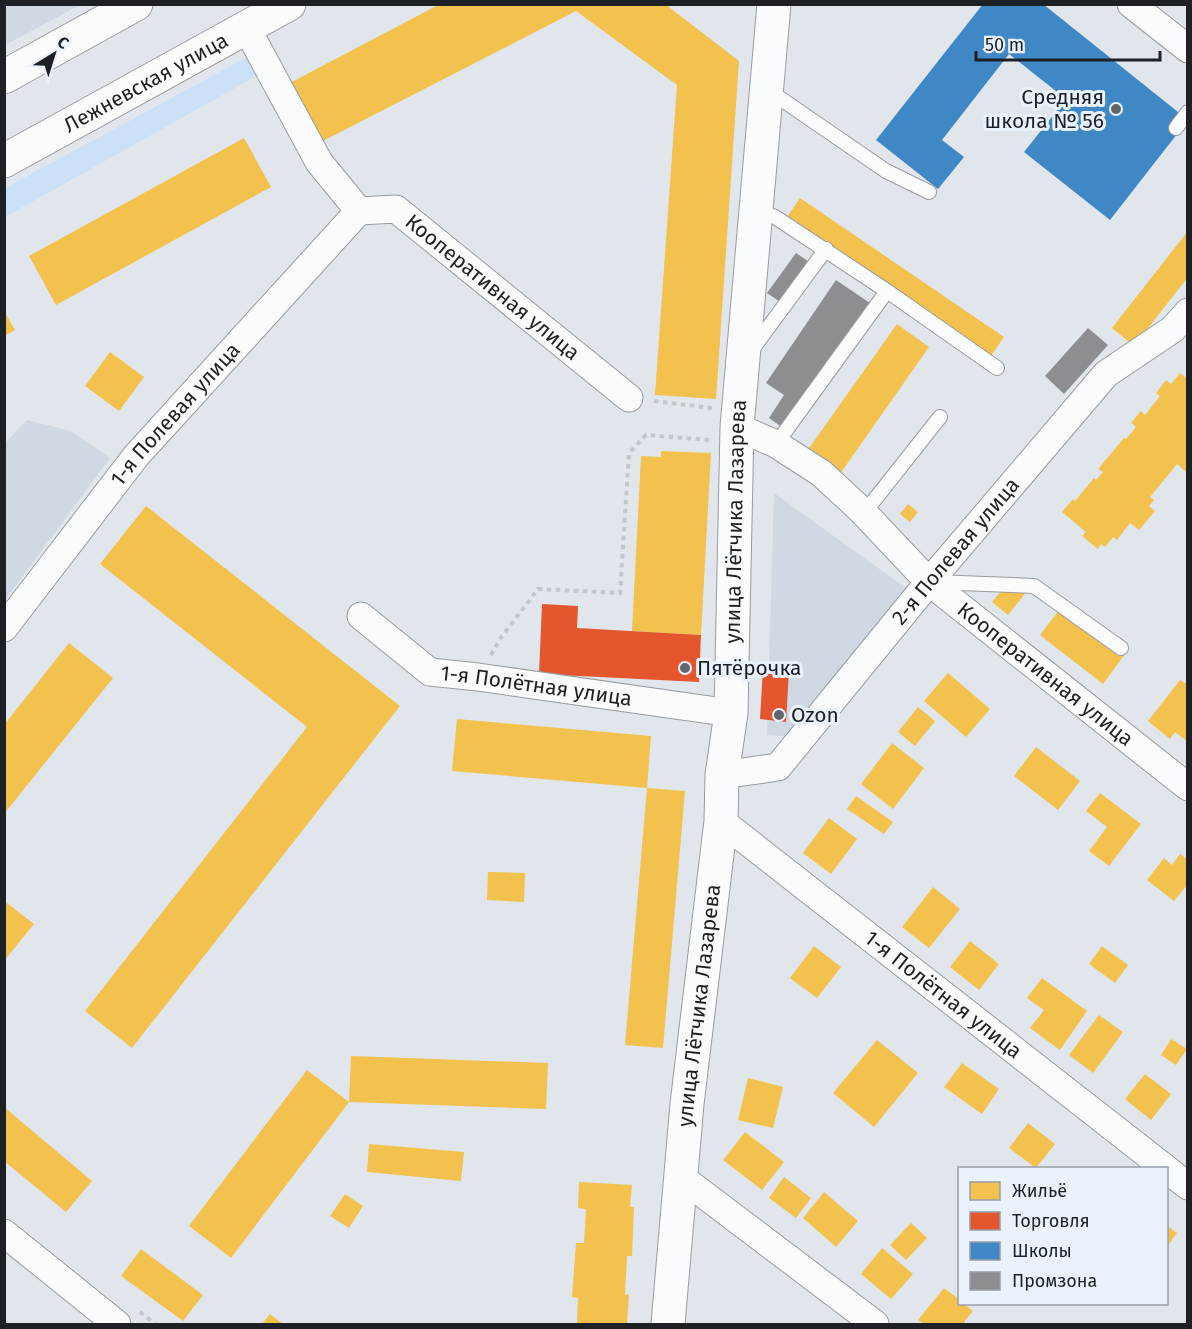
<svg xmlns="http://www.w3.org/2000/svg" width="1192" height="1329" font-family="'Fira Sans',sans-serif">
<rect width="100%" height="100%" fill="#e1e6ec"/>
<path fill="#cfd8e3" d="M5,4h75v1l-75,40z
M27,420l44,11 39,27 -105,142v-157z
M774,493l136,98 -105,147 -38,-3z"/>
<path fill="#cae0f6" d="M253,54l9,19 -257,144v-29z"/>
<path fill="#f2c14e" d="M440,4h225l74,57 -23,338 -61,-4 22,-310 -101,-74 -257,132 -31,-59z
M244,138l27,49 -215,118 -27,-49z
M800,198l204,139 -13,19 -204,-139z
M1188,231v46l-54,69 -22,-18z
M4,311l11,19 -11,6z
M897,324l32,23 -89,127 -33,-23z
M110,352l34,25 -25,34 -34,-25z
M1180,373l8,6v91l-2,2 -9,-8 -27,33 4,3 -5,6 6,5 -16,19 -9,-7 -13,17 -4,-3 -8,10 -4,-3 -3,5 -16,-13 4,-4 -24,-20 11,-13 2,2 19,-23 2,2 7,-8 -5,-3 26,-31 2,1 10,-12 -5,-4 10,-12 4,4 15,-19 -4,-3 10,-13 5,4z
M661,451l50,2 -10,182 -69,-4 9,-175 20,1z
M908,504l10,8 -8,10 -10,-8z
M146,506l254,200 -268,342 -47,-37 222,-284 -207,-163z
M1011,579l16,12 -19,24 -16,-13z
M1063,605l62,49 -22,30 -63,-49z
M69,643l44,35 -109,136v-89z
M948,673l42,36 -24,28 -42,-36z
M1180,680l8,5v57l-13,-10 -5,7 -22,-18z
M918,707l17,14 -20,25 -17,-14z
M457,719l194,17 -4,52 38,3 -22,257 -38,-3 22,-257 -195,-17z
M892,743l32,25 -31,41 -32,-25z
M1036,747l44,34 -22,29 -44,-34z
M1100,793l41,31 -32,42 -20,-15 18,-24 -21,-16z
M856,796l37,26 -9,12 -37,-25z
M829,818l28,21 -26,35 -28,-21z
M1180,854l8,6v24l-14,17 -27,-21 17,-22 8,7z
M488,872l37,1 -1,29 -37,-2z
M933,887l27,22 -31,39 -27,-21z
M7,903l27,21 -30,37v-54z
M970,941l29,23 -20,26 -29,-23z
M814,946l27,21 -24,31 -27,-20z
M1102,946l26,19 -13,18 -26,-19z
M1042,978l45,33 -27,39 -30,-22 14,-18 -17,-12z
M1099,1015l24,17 -30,41 -24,-18z
M1171,1039l16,10 -11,16 -15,-10z
M877,1040l41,33 -44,54 -41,-34z
M351,1056l197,7 -2,46 -197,-7z
M962,1063l37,26 -17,25 -38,-27z
M307,1070l42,32 -118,156 -42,-32z
M1145,1074l26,20 -20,26 -26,-21z
M748,1078l35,9 -10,41 -35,-8z
M4,1107l88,74 -26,31 -62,-51z
M1028,1123l27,21 -19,24 -27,-20z
M745,1132l39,30 -22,28 -39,-30z
M369,1144l95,8 -3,29 -94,-9z
M784,1177l27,21 -15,20 -27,-20z
M579,1182l53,3 -2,22h4l-2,49h-5l-2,39 4,-1 -2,30h-50l1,-26 -6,-1 4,-54h8l2,-34 -8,-1z
M824,1192l34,29 -22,26 -33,-29z
M345,1194l18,12 -14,22 -19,-12z
M911,1223l16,15 -21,22 -16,-15z
M1166,1225l11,8 -11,15z
M882,1248l31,26 -22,25 -30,-25z
M141,1249l62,46 -20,26 -62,-45z
M944,1288l16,12v4h4l9,7 -9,11 3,2h-43l-6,-4z
M270,1314l13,10h-21z"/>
<path fill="#e4572e" d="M542,604l36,2 -1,22 124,7 -2,47 -160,-8z
M763,668l26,2 -3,52 -26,-3z"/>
<path fill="#3f88c5" d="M983,4h60l145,116 -78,100 -86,-68 42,-53 -57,-45 -67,86 22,17 -26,32 -62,-49z"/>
<path fill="#8d8d92" d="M796,253l19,13 -29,40 -19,-13z
M836,280l40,27 -87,125 -20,-14 15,-23 -18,-12z
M1088,328l20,17 -44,49 -19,-18z"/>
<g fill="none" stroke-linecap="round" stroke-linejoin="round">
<g stroke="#989ca0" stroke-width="16">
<path id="service" d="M768,90l118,81 43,21
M1176,128l12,-16
M757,210l18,7 112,74 -111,153
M887,291l110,77
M751,351l75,-102
M864,513l76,-96
M934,582l100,4 87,62"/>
</g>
<g stroke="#989ca0" stroke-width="29">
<g id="minor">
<path d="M1131,4l57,45"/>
<path id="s1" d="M246,27l73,135 40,49 37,-2 233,189"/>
<path id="s2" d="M737,427l39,17 45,29 40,37 68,72 259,205"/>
<path id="s3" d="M361,616l69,56 48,5 253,36"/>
<path id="s4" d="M4,628l132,-172 223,-245"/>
<path id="s5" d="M722,775l56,-8 151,-185 177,-208 67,-45 15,-17"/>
<path id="s6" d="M721,821l444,347"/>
<path d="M1166,1169l22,17"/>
<path d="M682,1178l193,146"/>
<path d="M4,1233l113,91"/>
</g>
</g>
<g stroke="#989ca0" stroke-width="35">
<g id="tertiary">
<path id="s7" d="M668,1324l19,-220 34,-283 1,-46 9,-62 6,-286 37,-423"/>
</g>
</g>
<g stroke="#989ca0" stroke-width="35">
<g id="trunk">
<path d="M4,77l132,-73"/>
<path id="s8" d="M4,161l285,-157"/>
</g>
</g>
<path stroke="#c4c5c8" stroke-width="4" stroke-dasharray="4.5 4.5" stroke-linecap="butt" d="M654,401l58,7
M491,655l9,-16 38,-50 82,4 9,-140 17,-18 64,5
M140,1312l15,12"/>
<use href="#service" stroke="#fafbfc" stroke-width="14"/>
<use href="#minor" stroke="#fafbfc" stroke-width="27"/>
<use href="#tertiary" stroke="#fafbfc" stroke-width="33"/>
<use href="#trunk" stroke="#fafbfc" stroke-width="33"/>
</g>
<g fill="#62656a" stroke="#eaf3fd" stroke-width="2">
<circle cx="1116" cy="109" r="6"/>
<circle cx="685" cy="668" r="6"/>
<circle cx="779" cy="715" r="6"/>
</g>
<g text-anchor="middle" stroke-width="6" stroke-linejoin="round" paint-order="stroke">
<g font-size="21" fill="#1d2024" stroke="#eaf3fd">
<text dy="7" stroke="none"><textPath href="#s8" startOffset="162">Лежневская улица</textPath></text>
<text dy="7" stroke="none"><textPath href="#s1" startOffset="378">Кооперативная улица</textPath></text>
<text dy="7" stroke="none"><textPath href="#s4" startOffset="274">1-я Полевая улица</textPath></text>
<text dy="7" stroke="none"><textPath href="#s7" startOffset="806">улица Лётчика Лазарева</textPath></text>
<text dy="7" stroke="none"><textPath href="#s5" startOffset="336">2-я Полевая улица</textPath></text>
<text dy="7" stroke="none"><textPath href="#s2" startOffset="398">Кооперативная улица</textPath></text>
<text dy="7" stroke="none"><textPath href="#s3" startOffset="196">1-я Полётная улица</textPath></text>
<text dy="7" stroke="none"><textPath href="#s6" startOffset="282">1-я Полётная улица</textPath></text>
<text dy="7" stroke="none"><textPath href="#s7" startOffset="320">улица Лётчика Лазарева</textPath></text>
</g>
<g font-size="21" fill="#1d2024" stroke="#eaf3fd" text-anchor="start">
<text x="1104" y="104" text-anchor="end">Средняя<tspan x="1104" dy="24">школа № 56</tspan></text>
<text x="697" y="675">Пятёрочка</text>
<text x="791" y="722">Ozon</text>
</g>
</g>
<rect width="1192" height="1329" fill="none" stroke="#1d2024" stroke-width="12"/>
<rect x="958" y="1167" width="210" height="138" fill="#eaf3fd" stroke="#989fa6" stroke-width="1.5"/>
<rect x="970" y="1182" width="30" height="18" fill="#f2c14e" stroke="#989fa6" stroke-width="1.5"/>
<text x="1012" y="1197" font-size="18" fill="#1d2024">Жильё</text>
<rect x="970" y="1212" width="30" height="18" fill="#e4572e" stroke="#989fa6" stroke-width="1.5"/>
<text x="1012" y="1227" font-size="18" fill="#1d2024">Торговля</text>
<rect x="970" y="1242" width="30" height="18" fill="#3f88c5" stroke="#989fa6" stroke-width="1.5"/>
<text x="1012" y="1257" font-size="18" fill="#1d2024">Школы</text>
<rect x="970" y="1272" width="30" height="18" fill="#8d8d92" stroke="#989fa6" stroke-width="1.5"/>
<text x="1012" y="1287" font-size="18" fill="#1d2024">Промзона</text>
<g transform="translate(54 54) rotate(38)" stroke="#eaf3fd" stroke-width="4.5" paint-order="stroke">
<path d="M0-4.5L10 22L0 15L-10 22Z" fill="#1d2024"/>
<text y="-9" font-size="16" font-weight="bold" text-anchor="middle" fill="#1d2024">С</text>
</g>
<path d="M976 51v9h184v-9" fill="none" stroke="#1d2024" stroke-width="3"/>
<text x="985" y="51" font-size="18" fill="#1d2024" stroke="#eaf3fd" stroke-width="4.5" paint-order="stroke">50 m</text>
</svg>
